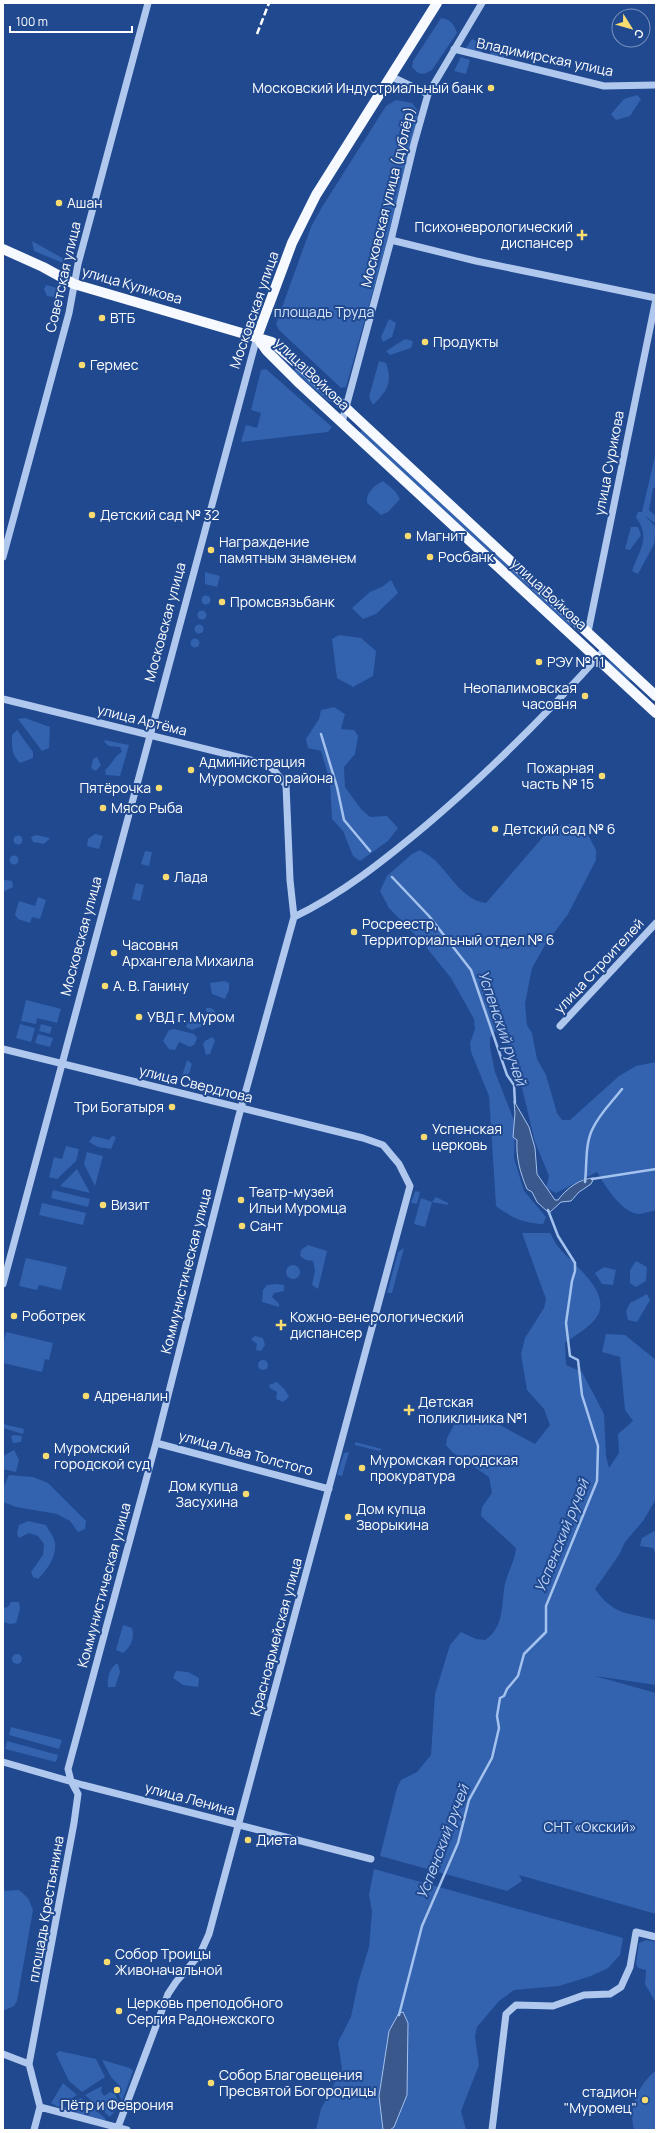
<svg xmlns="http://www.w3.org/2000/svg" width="659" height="2133" font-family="Manrope,sans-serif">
<rect width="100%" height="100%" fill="#204990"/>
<path fill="#3362ae" d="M441,18c9,1 13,6 16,15l-25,37 -8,4 -6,-1 -6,-6 1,-6z
M472,39l12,6 -3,8 -14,-2 -1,-3z
M491,48l14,5 -1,6 -14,-4z
M461,57l9,3 -4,14 -12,-3z
M637,95l4,4 -11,17 -14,4 -5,-6 13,-15z
M396,100l16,3 7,9 -33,133 -40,142 -5,1 -62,-58 -3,-6 35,-97 11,-20 64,-101z
M32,241l32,18 -1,4 -29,-12z
M46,285l11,3 5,4 -1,6 -14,-2 -3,-7z
M389,319l7,4 -4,14 -9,5 -2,-5z
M405,339l8,2 -2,7 -21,7 -4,-4z
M379,361l7,2c7,20 1,28 -13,42l-4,-8z
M295,367l36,33 -2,2 -35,-31z
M266,369l66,58 -4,5 -87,10 5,-17 11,3 4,-15 -10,-3 10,-40z
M362,429l210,196 -2,1 -210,-193z
M656,452l-1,36h-2l-4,22 7,6v8l-11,-8 11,11 -2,17 -16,30 -6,-3c8,-23 19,-32 4,-54l2,-5h4z
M383,481l12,10 5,8 -12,13 -7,3 -14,-12c-1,-11 7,-17 16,-22z
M631,527h7l3,8 -11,15 -5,-1z
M205,572l15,4 -3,11 -12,-3z
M391,580l7,13 -22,21 -13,5 -11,-11 18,-16 12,-5z
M201.5 600a4.5 4.5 0 1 1 9 0a4.5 4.5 0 1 1-9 0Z
M197.5 615a4.5 4.5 0 1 1 9 0a4.5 4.5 0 1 1-9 0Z
M194.5 629a4.5 4.5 0 1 1 9 0a4.5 4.5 0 1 1-9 0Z
M339,635l22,3 15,13 -3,25 -20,11 -16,-9 -5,-39z
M190.5 643a4.5 4.5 0 1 1 9 0a4.5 4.5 0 1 1-9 0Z
M609,660l22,19 -1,2 -22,-18z
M334,707l11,7 -4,15 13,1 4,6 -3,18 -11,13 1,20 16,22 9,8 17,-1 11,12 -10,13 -28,20 -7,-5 -10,-25 -11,-12 -2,-38 -9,-30 -13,-3 -2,-9 13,-20 2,-9z
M25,718l25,9 -1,21 -7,3 -24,-32z
M17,730l16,22v6l-13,5c-9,-9 -8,-17 -8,-28z
M104,740l25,5 -9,31 -14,-1 -1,-5c7,-5 9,-14 17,-18l-2,-5c-8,-1 -13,1 -16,-7z
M97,757l4,8 -5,6 -5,-3 2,-9z
M565,824h8l15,11 8,15v10l-28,54 -23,31 -13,23 -7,36 2,21 5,8 5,26 9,16 11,38 5,7h8l49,-44 17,-10 20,-4v148c-5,1 -10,3 -15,4 -19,1 -36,-29 -44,-42l-41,21 -10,-5 3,-12 -14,-34 -17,-71 -9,-25 -14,-15 -5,7v9l5,25 20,51 -1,35 10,33 22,26 -3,7c-20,-1 -31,-6 -47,-18l-7,-110 -18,-44 -1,-9 5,-14 -1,-10 -23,-41 -29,-36 -33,-34 -9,-17 7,-15 25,-22 8,-4c6,4 12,7 16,11 14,15 29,40 50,42l63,-73z
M95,834l8,2 -4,13 -12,-3 1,-7z
M36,835l14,3 -6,6 -11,-2 -2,-5z
M13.5 840a4.5 4.5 0 1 1 9 0a4.5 4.5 0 1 1-9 0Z
M145,851l7,1 -3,14 -8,-2z
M9.5 860a4.5 4.5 0 1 1 9 0a4.5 4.5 0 1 1-9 0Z
M6,880l6,1 1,6 -10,5v-11z
M136,883l8,2 -4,16 -8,-2z
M38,897l8,3 -6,19 -8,-2 -2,6 -12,-4 -3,-4 4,-14 16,5z
M224,981l5,2v7l-4,9 -13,-5 -2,-11z
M26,1000l35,9 -4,14 -20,-5 -1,6 -15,-3z
M206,1008h5l4,3v7l-9,-7z
M198,1018l8,2 -1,5 -13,5 -6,-3 2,-5z
M20,1024l15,4 -4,14 -15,-4z
M41,1024l11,3 -2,7 -11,-3z
M174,1029l20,5 3,4 -2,6 -5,3 -11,-5 -4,8 -6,-1 -6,-8 6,-11z
M38,1034l15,4 -3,9 -15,-4z
M212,1037l3,3 -5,14 -4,1 -3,-11 2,-3z
M187,1060l5,4 -3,10 -7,2z
M93,1136l16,4 3,-4 4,1 -5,12 -13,-2 -9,-5z
M66,1146l13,3 -3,12 -19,18 -8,-2 5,-20 8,2z
M87,1152l16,4 -8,30 -11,-22z
M77,1169l13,24 -30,-7z
M53,1190l37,9 -2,8 -37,-9z
M415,1191l5,1 -3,12 -6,-1z
M436,1197l12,6v2l-16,-3 -7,25 -11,-3 7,-26 11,4z
M42,1203l44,10 -3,12 -44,-10z
M522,1233h28c2,3 4,7 6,11 12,17 59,48 40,74 -7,10 -21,17 -31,25l1,22 16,7 22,42 2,42 3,12 10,-15 -1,-19 15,-13 -8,-11 -5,-53 -18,-5 4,-18 19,1 31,25v139l-13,22 -18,21 -6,13 -24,34c18,26 33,24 61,31v65l-61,-9 61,17v221l-137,-39 3,6 -15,10 -127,-35 17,-68 4,-8 16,-8 14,-17 4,-61 15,-49 11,-13 15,7 9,1c20,-13 16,-36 20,-56 3,-13 10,-23 11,-36l-35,-32 1,-9 10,-14 -3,-16 -37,-25 -6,-7 1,-7 8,-15 43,1 37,20 15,-19 -6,-16 -17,-19 -6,-36 4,-16 19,-30 2,-9z
M308,1245l19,6 -9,38 -6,-4 3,-15 -2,-9 -7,-1 -6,-4 1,-6z
M404,1248l-12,45h-5l11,-41z
M26,1258l41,9 -6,23 -22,-5 -2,5 -18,-4z
M636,1261l11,6 -1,14 -10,6 -6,-4v-13z
M286 1272a7 7 0 1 1 14 0a7 7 0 1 1-14 0Z
M604,1267l12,3 -3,15 -11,-1 -7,-11z
M276,1284l8,1v6l-10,2 -2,4 7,7v3l-17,-5 1,-12 4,-5z
M647,1294l3,6 -13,22 -9,-2 -2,-9 4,-8z
M6,1332l47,11 -4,17 -4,-1 -3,13 -39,-9v-18z
M255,1336l8,2 2,7 -4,6 -5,-1 1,-6 -6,-5z
M258 1365a5 5 0 1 1 10 0a5 5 0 1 1-10 0Z
M277,1382l8,8 4,7 -6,5 -7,-3 1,-7 -7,-4 -1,-3z
M3,1424l21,5 -1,5 -20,-6z
M14,1435l8,1 -1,6 -8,1 -2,-7z
M355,1442l27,7 -3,2 -24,-6z
M14,1450l5,10 -3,12 -13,-3v-13z
M349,1452l-7,24 -5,-1 7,-22z
M9,1475l24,2 15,6 38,38 -1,8 -7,3 -8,-11 -13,-7 -41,-7 -13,-5v-14z
M28,1521l18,4c2,4 6,9 8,14 5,14 -7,32 -16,40l-5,-2 -2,-5 12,-17 1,-11 -6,-8 -9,-3 -10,5 -2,-4 2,-9z
M656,1530v25l-3,-7 -13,-2 2,-8z
M11,1602h8l1,7 -4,14 -6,1 -7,-2v-14l5,-1z
M123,1625l9,3c3,10 -1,19 -9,25l-7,-3z
M12 1659a5 5 0 1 1 10 0a5 5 0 1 1-10 0Z
M116,1664h2l2,8 -5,15h-7c-1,-8 1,-18 8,-23z
M176,1671l12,1 11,6 -1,9 -15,-2 -10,-7z
M11,1727l51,13 -3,9 -50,-14z
M7,1741l51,14 -2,7 -51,-13z
M374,1869l249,69 -3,17 -12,13 -17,8 -32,10 -45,4 -15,11 -22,26 -2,10 4,28 -18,46 5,19h-150l5,-21 21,-40 -4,-27 13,-25 7,-34 11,-36 3,-35 -3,-17z
M19,1890l9,8 5,12 -16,91 -3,5 -11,5v-120z
M646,1940l10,2v61l-11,-19 1,-14 -8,-2 -2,-4 3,-21z
M59,2051l37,8 9,18 -23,15 -13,-11 -13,-27z
M102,2060l28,8 3,3 -11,30 -4,-8 3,-6 -10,-10z
M656,2070v60h-22c-6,-24 4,-44 22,-60z
M63,2083l14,12 -19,12 -7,-4z
M102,2086l-1,5 3,5 6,-4 5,2 5,11 -10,12 -25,-22z
M81,2098l25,21 -3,2 -41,-12z"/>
<path fill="#3b588c" stroke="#a4c2ee" d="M514,1101l15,26 6,21 2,26 18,26h3c8,-11 22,-22 36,-22l-3,6 -12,8 -8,9 -10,1 -12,11 -12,-11 -5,-10 -5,-3c-7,-17 -11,-31 -10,-49l-4,-3 2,-24z
M403,2012l5,11 -1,72 -13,32 -4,3h-7l-4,-34 10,-65 10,-18z"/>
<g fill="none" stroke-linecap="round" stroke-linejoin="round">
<path stroke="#a4c2ee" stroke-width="2.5" d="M321,734l16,53 7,33 26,31
M392,877l37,39 42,54 36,105 7,10 1,18
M592,1179l64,-10
M585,1182c2,-17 0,-37 7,-52 7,-16 20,-28 30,-41
M399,2015l23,-89 36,-83 11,-43 23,-42 7,-30 -2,-12 3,-18 4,-2 3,-7 11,-13 6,-22 22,-22v-26l51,-125 1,-35 -16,-51 -4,-35 -8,-4 -4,-33 6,-42 3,-10v-8l-17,-27 -10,-26"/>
<path stroke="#b0c8ed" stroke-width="7" d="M454,49l150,37 52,-1
M390,76l38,18
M391,240l85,21 180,37
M342,422l49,-182 23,-96 14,-50 54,-91
M3,557l66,-244 9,-49 70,-261
M588,632l68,-333
M3,699l260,64 10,6 13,16 4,95 4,37 -56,202 -82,324 -88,326 3,12 7,13 -4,29 -45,241 11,43 -6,23
M294,917c48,-23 89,-56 130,-90 64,-54 125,-115 182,-179
M560,1026l96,-103
M3,1049l360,89 20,7 16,19 11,22 -201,748 -9,20 -24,28 -8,12 -50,133
M3,1284l254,-947
M156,1443l173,46
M3,1762l80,23 288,74
M3,2054l26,10
M40,2107l87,23
M492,2130l14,-116 10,-9 37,1 31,-11 26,-1 11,-7 9,-20 6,-35 20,5"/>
<path stroke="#f6f9ff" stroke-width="10" d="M3,249l40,18 31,17 198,58 35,30 349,324
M257,337l10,14 31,31 358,331
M257,337l35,-94 24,-48 121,-192"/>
<path stroke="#fff" stroke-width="2.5" stroke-dasharray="7 3" stroke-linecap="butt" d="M257,34l12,-31"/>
</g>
<g fill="#fadc71" stroke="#204990" stroke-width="1.5">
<circle cx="491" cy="88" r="4"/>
<circle cx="59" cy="203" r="4"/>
<path d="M580 229h4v4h4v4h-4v4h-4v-4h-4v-4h4z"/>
<circle cx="102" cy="318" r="4"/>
<circle cx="425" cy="342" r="4"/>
<circle cx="82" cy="365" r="4"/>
<circle cx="92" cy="515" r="4"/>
<circle cx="408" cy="536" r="4"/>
<circle cx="211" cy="550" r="4"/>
<circle cx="430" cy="557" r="4"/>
<circle cx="222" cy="602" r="4"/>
<circle cx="539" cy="662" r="4"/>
<circle cx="585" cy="696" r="4"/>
<circle cx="191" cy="770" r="4"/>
<circle cx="602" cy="776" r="4"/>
<circle cx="159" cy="788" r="4"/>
<circle cx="103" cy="808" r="4"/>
<circle cx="495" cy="829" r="4"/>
<circle cx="166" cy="877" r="4"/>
<circle cx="354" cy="932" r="4"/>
<circle cx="114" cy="953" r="4"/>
<circle cx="105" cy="986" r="4"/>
<circle cx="139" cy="1017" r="4"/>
<circle cx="172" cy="1107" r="4"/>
<circle cx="424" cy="1137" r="4"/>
<circle cx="241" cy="1200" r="4"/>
<circle cx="103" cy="1205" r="4"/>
<circle cx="242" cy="1226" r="4"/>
<circle cx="14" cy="1316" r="4"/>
<path d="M279 1319h4v4h4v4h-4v4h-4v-4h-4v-4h4z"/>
<circle cx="86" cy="1396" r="4"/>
<path d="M407 1404h4v4h4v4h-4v4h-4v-4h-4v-4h4z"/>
<circle cx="46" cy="1456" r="4"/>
<circle cx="362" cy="1468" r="4"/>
<circle cx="246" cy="1494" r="4"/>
<circle cx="348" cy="1517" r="4"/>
<circle cx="248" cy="1840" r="4"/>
<circle cx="107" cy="1962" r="4"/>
<circle cx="119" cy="2011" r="4"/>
<circle cx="211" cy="2083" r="4"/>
<circle cx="117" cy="2090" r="4"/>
<circle cx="645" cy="2100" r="4"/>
</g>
<g text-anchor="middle" stroke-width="4" stroke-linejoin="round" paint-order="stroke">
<g font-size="14" fill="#fff" stroke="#204990">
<text transform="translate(545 57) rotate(12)" y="5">Владимирская улица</text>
<text transform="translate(388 197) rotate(-76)" y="5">Московская улица (дублёр)</text>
<text transform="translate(63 277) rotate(-77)" y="5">Советская улица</text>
<text transform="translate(132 285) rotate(16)" y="5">улица Куликова</text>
<text transform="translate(254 310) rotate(-71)" y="5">Московская улица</text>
<text transform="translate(312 374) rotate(44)" y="5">улица Войкова</text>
<text transform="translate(609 463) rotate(-79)" y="5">улица Сурикова</text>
<text transform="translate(549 594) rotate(43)" y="5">улица Войкова</text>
<text transform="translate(165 622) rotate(-75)" y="5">Московская улица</text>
<text transform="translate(142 720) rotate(14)" y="5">улица Артёма</text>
<text transform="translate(81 936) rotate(-75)" y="5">Московская улица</text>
<text transform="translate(599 966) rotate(-47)" y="5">улица Строителей</text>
<text transform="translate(196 1084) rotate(14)" y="5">улица Свердлова</text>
<text transform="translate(186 1271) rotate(-76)" y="5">Коммунистическая улица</text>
<text transform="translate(246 1453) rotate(15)" y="5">улица Льва Толстого</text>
<text transform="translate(104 1585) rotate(-75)" y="5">Коммунистическая улица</text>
<text transform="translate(276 1637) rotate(-75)" y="5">Красноармейская улица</text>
<text transform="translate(190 1799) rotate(15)" y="5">улица Ленина</text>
<text transform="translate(46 1909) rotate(-80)" y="5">площадь Крестьянина</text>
</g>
<g font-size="14" fill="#fff" stroke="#204990" text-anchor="start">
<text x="483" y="93" text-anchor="end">Московский Индустриальный банк</text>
<text x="67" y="208">Ашан</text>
<text x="573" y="232" text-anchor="end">Психоневрологический<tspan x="573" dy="16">диспансер</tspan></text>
<text x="110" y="323">ВТБ</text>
<text x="433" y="347">Продукты</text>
<text x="90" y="370">Гермес</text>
<text x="100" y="520">Детский сад № 32</text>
<text x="416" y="541">Магнит</text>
<text x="219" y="547">Награждение<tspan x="219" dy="16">памятным знаменем</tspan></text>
<text x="438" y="562">Росбанк</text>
<text x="230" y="607">Промсвязьбанк</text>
<text x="547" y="667">РЭУ № 11</text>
<text x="577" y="693" text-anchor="end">Неопалимовская<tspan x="577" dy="16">часовня</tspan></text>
<text x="199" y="767">Администрация<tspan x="199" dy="16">Муромского района</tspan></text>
<text x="594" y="773" text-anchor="end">Пожарная<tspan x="594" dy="16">часть № 15</tspan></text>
<text x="151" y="793" text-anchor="end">Пятёрочка</text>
<text x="111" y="813">Мясо Рыба</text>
<text x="503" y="834">Детский сад № 6</text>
<text x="174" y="882">Лада</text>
<text x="362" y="929">Росреестр,<tspan x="362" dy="16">Территориальный отдел № 6</tspan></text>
<text x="122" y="950">Часовня<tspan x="122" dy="16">Архангела Михаила</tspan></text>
<text x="113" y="991">А. В. Ганину</text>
<text x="147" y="1022">УВД г. Муром</text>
<text x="164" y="1112" text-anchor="end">Три Богатыря</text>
<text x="432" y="1134">Успенская<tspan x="432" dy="16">церковь</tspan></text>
<text x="249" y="1197">Театр-музей<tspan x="249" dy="16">Ильи Муромца</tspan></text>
<text x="111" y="1210">Визит</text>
<text x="250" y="1231">Сант</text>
<text x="22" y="1321">Роботрек</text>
<text x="290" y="1322">Кожно-венерологический<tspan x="290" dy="16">диспансер</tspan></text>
<text x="94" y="1401">Адреналин</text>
<text x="418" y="1407">Детская<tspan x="418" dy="16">поликлиника №1</tspan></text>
<text x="54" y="1453">Муромский<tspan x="54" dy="16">городской суд</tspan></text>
<text x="370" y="1465">Муромская городская<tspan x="370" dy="16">прокуратура</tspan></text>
<text x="238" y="1491" text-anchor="end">Дом купца<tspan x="238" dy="16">Засухина</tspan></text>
<text x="356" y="1514">Дом купца<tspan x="356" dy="16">Зворыкина</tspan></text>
<text x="256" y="1845">Диета</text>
<text x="115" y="1959">Собор Троицы<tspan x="115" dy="16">Живоначальной</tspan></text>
<text x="127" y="2008">Церковь преподобного<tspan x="127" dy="16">Сергия Радонежского</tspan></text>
<text x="219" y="2080">Собор Благовещения<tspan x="219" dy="16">Пресвятой Богородицы</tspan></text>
<text x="637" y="2097" text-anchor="end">стадион<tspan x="637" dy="16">"Муромец"</tspan></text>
<text x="117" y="2110" text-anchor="middle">Пётр и Феврония</text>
</g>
<g font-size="14" fill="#d6e4f9" stroke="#204990">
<text x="324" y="317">площадь Труда</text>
<text x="590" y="1832">СНТ «Окский»</text>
</g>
<g font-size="15" font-style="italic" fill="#bcd2f4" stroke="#204990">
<text transform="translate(502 1028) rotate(71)" y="5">Успенский ручей</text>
<text transform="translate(562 1536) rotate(-68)" y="5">Успенский ручей</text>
<text transform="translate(443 1842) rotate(-69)" y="5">Успенский ручей</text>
</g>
</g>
<rect width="659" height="2133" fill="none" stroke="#ffffff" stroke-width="8"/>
<g transform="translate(631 28) rotate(127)"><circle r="19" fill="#204990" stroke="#7992bc"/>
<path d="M0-3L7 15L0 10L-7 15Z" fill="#fadc71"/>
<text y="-6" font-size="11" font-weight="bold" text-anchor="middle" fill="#ffffff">С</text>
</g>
<path d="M10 26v6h122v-6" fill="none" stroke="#ffffff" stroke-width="2"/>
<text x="16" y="26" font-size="12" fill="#ffffff" stroke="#204990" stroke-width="3" paint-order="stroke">100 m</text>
</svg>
